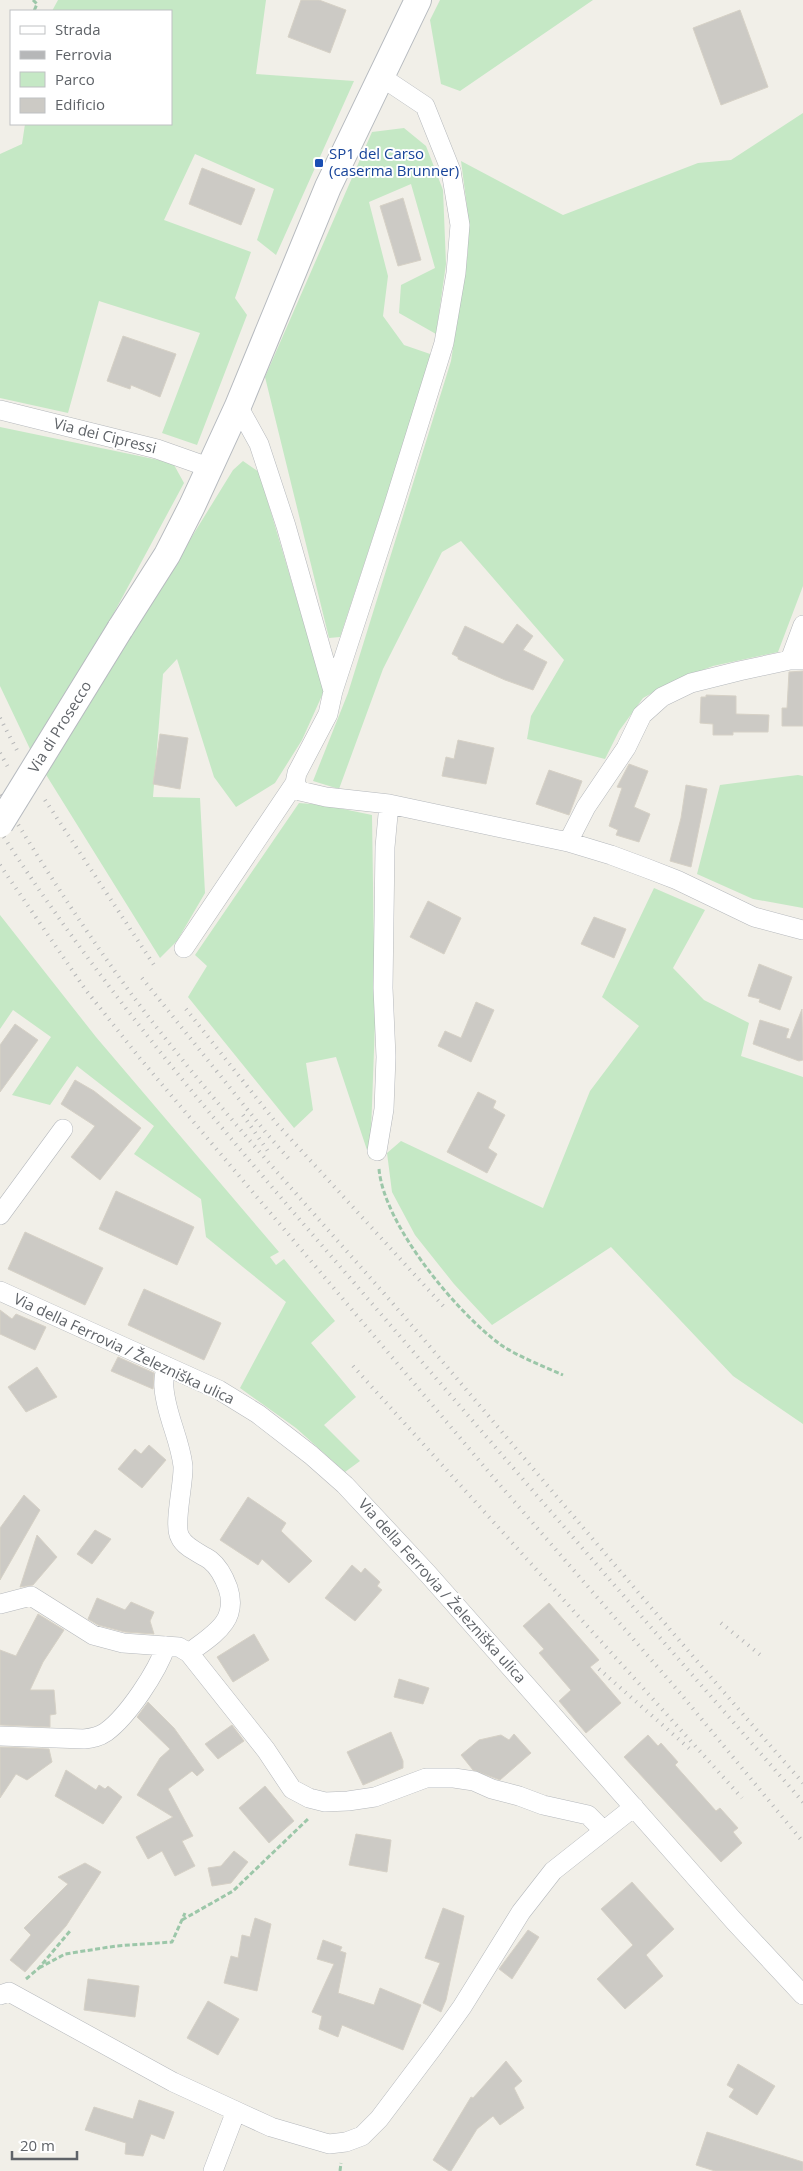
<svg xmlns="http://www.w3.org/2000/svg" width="803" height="2171" font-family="'Open Sans',sans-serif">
<rect width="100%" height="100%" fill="#f1efe8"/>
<path fill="#c5e8c5" d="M58,0h208l-10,74 98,7 -78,174 -19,-15 17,-51 -79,-35 -31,66 87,32 -16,46 12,17 -50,130 -35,-12 38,-100 -101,-32 -31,112 -68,-15v-244l22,-10 3,-20h146v-113h-119z
M440,0h153l-133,91 -19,-7 -11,-64z
M803,113v473l-25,66 -65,14 -39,15 -31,17 -24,33 -14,28 -78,-20 4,-23 33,-56 -103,-119 -19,11 -59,117 -44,120 -26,-8 35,-88 103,-332 17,-110 -1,-44 -6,-46 102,54 135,-52 33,-3z
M404,128l22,18 17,44 3,74 -10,70 -37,-21 2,-28 34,-17 -24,-84 -42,18 19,74 -5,40 21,29 29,10 -93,282 -11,1 -64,-261 107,-245z
M0,427l173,36 11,20 -75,139 21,15 103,-167 10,-9 16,11 65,219 -22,49 -27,43 -39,24 -22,-30 -37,-118 -14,15 -10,123 47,1 5,95 -28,48 -17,17 -130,-209 -30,-63z
M798,775l5,1v132l-50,-9 -56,-25 23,-89z
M299,803l25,2 48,10 3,208 -5,136 -34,-102 -30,6 7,47 -19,18 -106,-131 19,-31 -12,-11z
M654,888l51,22 -32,58 31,32 45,23 -8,33 62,21v347l-70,-48 -122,-129 -119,78 -38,-41 -39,-49 -23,-43 -5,-39 14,-12 142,67 47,-117 49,-65 -37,-29z
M0,915l96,122 183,215 -9,5 6,8 8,-6 51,62 -24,22 45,54 -32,28 36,36 -15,11 -49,-44 -56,-40 46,-86 -80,-65 -5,-38 -67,-45 20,-28 -77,-60 -27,39 -38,-10 39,-58 -38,-27 -13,19z"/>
<path fill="#cccac5" stroke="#d6d1c6" d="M301,0h18l27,10 -16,43 -42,-16z
M740,10l28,77 -47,18 -28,-77z
M202,168l53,21 -14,36 -52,-21z
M403,198l18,62 -23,6 -18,-60z
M123,336l53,18 -16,43 -29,-12 -1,4 -23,-8z
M517,624l16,12 -10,14 24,12 -14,28 -28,-10 -47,-21v-2l-6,-3 13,-28 38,18z
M803,671v55h-21v-18h5l2,-36z
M706,695l30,1v18l33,1 -1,17h-35v3h-20v-11l-13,-1 1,-26h5z
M160,734l28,4 -8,51 -27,-5z
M458,740l36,8 -8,36 -44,-8 4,-19 8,2z
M629,764l19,7 -14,36 16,7 -11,28 -23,-7 2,-5 -9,-4 13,-38 -5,-1z
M549,770l33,11 -13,34 -33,-11z
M686,785l21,4 -16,78 -21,-6 11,-43z
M428,901l33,17 -17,36 -34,-17z
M594,917l32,12 -12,29 -33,-14z
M759,964l33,13 -12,33 -21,-8 1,-3 -12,-3z
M476,1002l18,8 -23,52 -33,-16 7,-15 16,7z
M802,1009l1,51 -4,1 -46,-17 7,-24 29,9 -3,9 4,1z
M15,1024l23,16 -38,52v-47z
M75,1080l19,11 47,37 -41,52 -29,-23 24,-31 -34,-22z
M478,1092l18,9 -3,7 12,7 -17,33 9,6 -10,19 -40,-21z
M116,1191l78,36 -17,38 -78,-36z
M25,1232l78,36 -18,37 -77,-36z
M144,1289l77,34 -17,37 -76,-35z
M0,1310l12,9 4,-5 30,13 -11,23 -35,-16z
M118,1357l36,16 -1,16 -42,-18z
M37,1367l20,30 -31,15 -18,-25z
M149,1445l17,15 -24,28 -24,-19 17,-20 6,5z
M24,1495l16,15 -40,70v-52z
M248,1497l38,26 -5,8 31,30 -23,22 -27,-24 -4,6 -38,-25z
M95,1530l16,9 -19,25 -15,-10z
M37,1535l20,22 -24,28 -13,2z
M352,1565l9,8 4,-5 15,14 -3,4 5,4 -27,31 -30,-23z
M97,1598l28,12 6,-8 23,10 -4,9 4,13 -29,-2 -27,-7 -10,-6z
M549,1603l50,57 -9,7 31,36 -35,30 -27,-32 12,-11 -32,-37 5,-4 -21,-23z
M38,1614l26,16 -21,32 -13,28h24l2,24 -6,1v12l-50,-2v-75l16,6z
M254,1634l15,26 -36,22 -16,-25z
M399,1679l30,9 -6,16 -29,-7z
M148,1702l26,26 30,42 -7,6 -5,-5 -24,18 25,47 -11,5 13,25 -20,10 -13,-25 -14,8 -12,-22 37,-20 -36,-22 23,-37 10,-9 -33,-32z
M232,1725l12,16 -26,18 -13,-15z
M391,1732l12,29v7l-40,17 -16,-33z
M514,1734l17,19 -31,27 -27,-10 -12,-15 18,-15 22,-5 8,5z
M648,1735l10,11 3,-3 17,19 -3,3 41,46 4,-3 18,20 -5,4 9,11 -21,19 -97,-105z
M0,1747l49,2 3,13 -25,18 -11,-6 -16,24z
M66,1770l30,20 3,-5 6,4 3,-3 14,11 -19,27 -48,-28z
M265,1786l29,35 -25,22 -30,-35z
M356,1834l35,6 -4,32 -38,-7z
M234,1851l14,11 -17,21 -19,3 -4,-18 13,-2z
M85,1863l16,9 -35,54 -41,46 -15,-12 21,-25 -7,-7 44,-44 -10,-7z
M632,1882l42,47 -28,26 17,21 -38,33 -28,-30 36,-34 -32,-36z
M443,1908l21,8 -18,84 -5,12 -18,-9 17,-40 -15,-5z
M255,1918l16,6 -14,67 -33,-8 7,-27 7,2 4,-23 8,2z
M528,1930l11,7 -27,42 -13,-10z
M323,1940l19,7 -2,4 6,2 -8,40 36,12 6,-17 41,17 -18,45 -61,-25 -4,12 -19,-8 3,-13 -10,-4 22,-48 -17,-5z
M88,1979l51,7 -4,31 -51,-7z
M208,2001l31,18 -21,36 -31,-17z
M506,2061l16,20 -8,7 10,20 -24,17 -7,-9 -16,13 -26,42h-2l-16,-11 38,-63 2,1z
M738,2064l37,22 -18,29 -28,-18 5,-8 -7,-4z
M139,2100l35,12 -10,27 -13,-5 -8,22 -18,-2 1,-11 -41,-13 9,-23 39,12z
M707,2132l96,30v9h-88l-19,-6z"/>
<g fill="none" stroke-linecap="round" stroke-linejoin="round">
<g stroke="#b5b8bc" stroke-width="20">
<path id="minor" d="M238,406l21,38 27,82 47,165 -5,23 -31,59 -2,10 5,8 26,6 63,7 179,38 43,13 35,13 31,12 77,37 49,13
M0,410l157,39 51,18
M790,660l13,-35
M333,691l61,-187 50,-161 12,-70 4,-48 -9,-54 -26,-65 -42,-28
M568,842l18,-35 40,-59 16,-33 20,-18 29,-14 48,-12 51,-11h13
M184,948l111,-165
M377,1151l7,-42 2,-52 -3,-69 2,-141 4,-43
M0,1215l63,-86
M0,1291l219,99 39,24 53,41 34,30 83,89 306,347 69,74
M166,1366c-1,7 -3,15 -2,22 2,27 16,51 19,78 1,17 -10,59 -3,71 5,11 20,16 30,23 9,7 14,17 18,28 11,34 -16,47 -39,65
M0,1604l31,-8 62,39 30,8 56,4 10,6 77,97 26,39 17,9 16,4 23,-1 27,-4 51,-19h28l20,3 18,8 27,7 24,9 45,10 15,15
M0,1736l84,3c8,-1 15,-2 22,-7 22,-16 51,-60 60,-86
M0,1995l9,-3 164,90 63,29 -23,60
M236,2111l35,16 58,17 17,-2 16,-6 17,-17 55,-73 28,-39 59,-95 32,-41 81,-64"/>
</g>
<g stroke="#b6babf" stroke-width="28">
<path id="secondary" d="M120,629l47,-74 25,-49 46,-100 90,-219 90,-187"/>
</g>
<path stroke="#9cc7a9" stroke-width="3" stroke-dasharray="5 2.5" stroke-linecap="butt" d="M33,0l4,4 -3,7
M379,1169c5,56 77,143 122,176 18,12 42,21 62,30
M182,1920l51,-29 76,-73
M39,1968l26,-14 51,-8 56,-4 13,-29
M26,1979l13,-11 31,-37
M340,2171l1,-8"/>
<use href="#minor" stroke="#fff" stroke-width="19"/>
<use href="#secondary" stroke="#fff" stroke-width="26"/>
<path stroke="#b6b7b8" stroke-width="4" stroke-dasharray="1 6" stroke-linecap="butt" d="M0,718l19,36
M0,753l8,14
M0,795c51,84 104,166 165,243 81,103 170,198 255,297 127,150 253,300 383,448
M45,800l111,168
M0,831c108,168 238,317 368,468 144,168 289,336 435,503
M0,865l85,124 53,67 355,421 187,216 123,149
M142,978l125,156 22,25
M186,1009l91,115 168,184
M243,1115l27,39
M353,1366l389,432
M721,1623l43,35
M599,1669l92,81"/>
<g stroke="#b6babf" stroke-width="28" stroke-linecap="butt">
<path id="secondary-bridge" d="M0,824l120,-195"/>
</g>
<use href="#secondary-bridge" stroke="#fff" stroke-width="26"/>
</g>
<rect fill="#1a4fb4" stroke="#fff" stroke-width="2" x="314" y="158" width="10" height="10" rx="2.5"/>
<g text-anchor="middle" stroke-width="4" stroke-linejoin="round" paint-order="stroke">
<g font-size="15" fill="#164399" stroke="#fff" text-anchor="start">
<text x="329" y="159">SP1 del Carso<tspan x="329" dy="17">(caserma Brunner)</tspan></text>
</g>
<g font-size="15" fill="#5f6368" stroke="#fff">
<text transform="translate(105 436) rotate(14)" y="5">Via dei Cipressi</text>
<text transform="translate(60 727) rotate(-58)" y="5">Via di Prosecco</text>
<text transform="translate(124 1349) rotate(25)" y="5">Via della Ferrovia / Železniška ulica</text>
<text transform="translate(442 1591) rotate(48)" y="5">Via della Ferrovia / Železniška ulica</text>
</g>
</g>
<rect x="10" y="10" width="162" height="115" fill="#ffffff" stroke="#bfc1c3"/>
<rect x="20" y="26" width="25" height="8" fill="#ffffff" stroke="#bfc1c3"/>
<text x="55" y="35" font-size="15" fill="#5f6368">Strada</text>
<rect x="20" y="51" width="25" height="8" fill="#b6b7b8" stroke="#bfc1c3"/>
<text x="55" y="60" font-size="15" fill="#5f6368">Ferrovia</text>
<rect x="20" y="72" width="25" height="15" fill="#c5e8c5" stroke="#bfc1c3"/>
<text x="55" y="85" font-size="15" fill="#5f6368">Parco</text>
<rect x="20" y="98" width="25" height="15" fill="#cccac5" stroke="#bfc1c3"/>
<text x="55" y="110" font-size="15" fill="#5f6368">Edificio</text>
<path d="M12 2151v8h65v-8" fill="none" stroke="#5f6368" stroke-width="2.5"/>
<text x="20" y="2151" font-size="15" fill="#5f6368" stroke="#ffffff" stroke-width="4" paint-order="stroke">20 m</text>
</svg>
